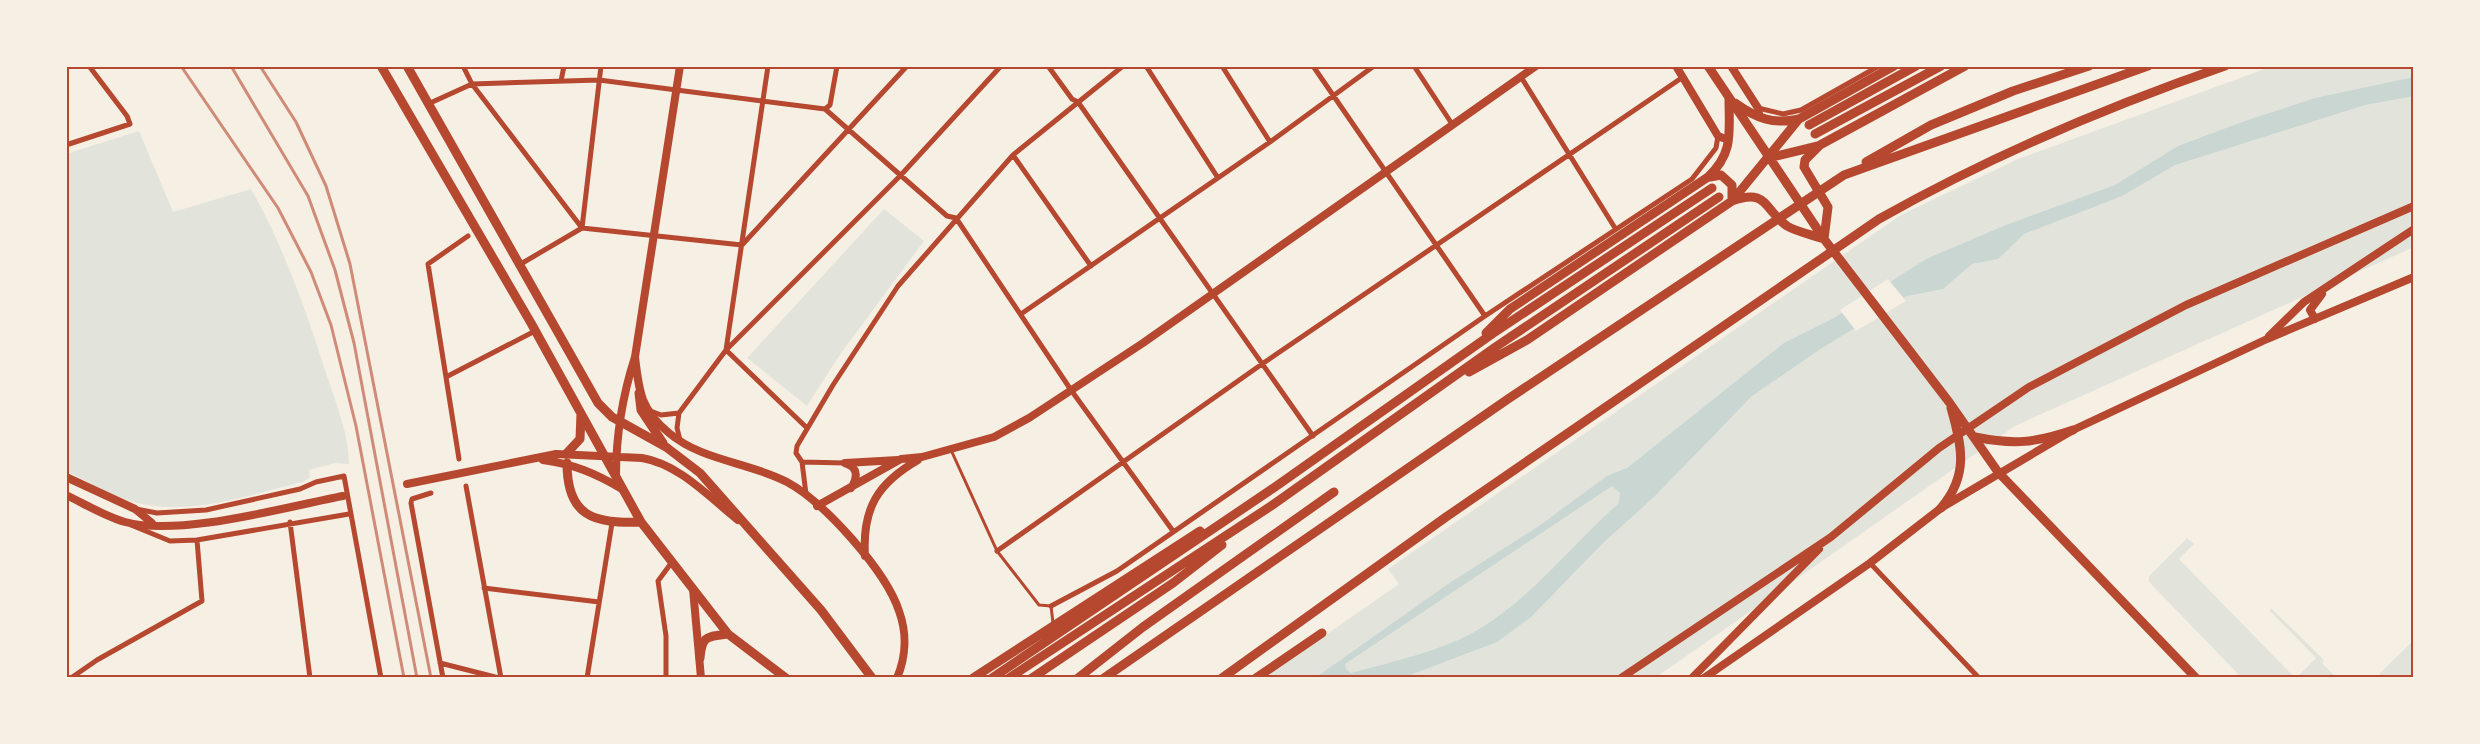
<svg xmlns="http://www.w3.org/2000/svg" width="2480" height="744" font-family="'DM Sans',sans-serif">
<rect width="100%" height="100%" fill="#f6efe4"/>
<path fill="#e2e4dc" d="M2273,66h141v181l-399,179 -360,252h-391l135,-94 -11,-15 513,-354 117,-56z
M139,131l34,81 78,-23c34,60 55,122 76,187 9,27 22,59 22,88l-14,-1 -26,7 1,7 -7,5c-57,13 -120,38 -178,17 -20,-7 -40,-19 -59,-28v-317z
M884,209l40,32 -83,112 -34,53 -60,-48z
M2187,538l7,6 -15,15 116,119h-53l-93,-96v-6z
M2271,608l53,52 -2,3 15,15h-41l20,-20 -46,-47z
M2414,640v38h-35l1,-5z"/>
<path fill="#c9d6d2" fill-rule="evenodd" d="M2414,77v19l-49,9 -190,60 -53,31 -98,38 -26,25 -26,5 -29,25 -36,7 -88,54 -67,46 -98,101 -51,46 -72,74 -34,25 -95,36h-87l133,-94 91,-58 68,-50 20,-8 157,-125 50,-25 92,-59 80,-34 109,-40 63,-39 64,-24 73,-24zM1612,486l8,7 -1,10c-46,41 -85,92 -138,125 -35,22 -90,34 -130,45l-5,-4 -1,-5z"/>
<path fill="#f6efe4" d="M1888,279l18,22 -50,30 -16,-21z"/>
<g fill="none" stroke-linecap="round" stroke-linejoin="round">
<path stroke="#b5482f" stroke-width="3" d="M951,450l46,101 42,54 12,1 2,17"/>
<path stroke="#b5482f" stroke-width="5" d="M463,66l9,18 110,144
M768,66l-42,284 81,78
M1048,66l24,33 6,3 235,334
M1146,66l72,112
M1222,66l48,76
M1313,66l172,250
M1414,66l38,58
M1521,77l94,151
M561,81l3,-15
M428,104l44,-20 127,-4 226,29 122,107 9,2 115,172 102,141
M1758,108l25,6 18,-4 78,-44
M825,109l5,-4 7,-39
M66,145l64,-21 -3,-8 -38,-50
M1013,155l78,111
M582,228l160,17 165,-179
M582,228l19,-162
M519,265l63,-37
M1021,314l249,-172 104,-76
M446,377l89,-46
M648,410l13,5 18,-2 47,-63 174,-174 101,-110
M679,413l-2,15 3,12
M459,459l-31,-195 40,-28
M802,462l4,32
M845,463l-43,-1 -6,-9 1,-7 36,-61 65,-99 115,-131 110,-89
M466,486l35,192
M431,493l-19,6 -1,4 32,175
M136,509l21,4 49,-3 94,-21 16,-7 28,-6 37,202
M290,522l20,156
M131,525l39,16 27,-1 152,-26
M997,551l265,-187 421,-287
M1870,563l109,115
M484,588l115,14
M1051,606l66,-35 368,-255 207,-137 24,-31 2,-12
M440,663l59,15
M71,678l26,-18 105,-59 -5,-61
M587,678l25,-155
M666,678v-42l-8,-55 14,-19"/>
<path stroke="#b5482f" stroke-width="8" d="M1676,66l42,70 5,2
M1731,66l27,42 1,6
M2315,319l-5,-9 12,-16
M2269,336l35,-34 110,-73
M635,357c4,35 6,53 34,76 33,28 80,29 118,49 37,20 99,89 112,129 8,22 7,46 -2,67
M543,460c30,4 52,13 79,29
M845,463l53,-3
M847,464c12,4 10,15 4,24
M616,476c0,-39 7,-82 19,-119l45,-291
M66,477l69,32 17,14
M407,484l149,-30 86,4c37,6 67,39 96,62
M66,495c19,9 38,21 59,27 55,15 160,-15 218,-26
M817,506l84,-47 21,-2 72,-20 35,-19 114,-75 393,-277
M865,556c-3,-48 13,-73 53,-96
M693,589l8,89
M1621,678l210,-141 108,-89 90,-61 157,-82 228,-99
M1692,678l127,-129
M1704,678l166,-115 71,-55 132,-78 194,-91 147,-62"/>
<path stroke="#b5482f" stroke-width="9" d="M381,66l150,257 110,199 87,112 58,44
M407,66l191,337 14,14 54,30 34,26 121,137 51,68
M1708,66l116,173 125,163 49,70 198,206
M1735,103c21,15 38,22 64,16l95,-53
M1809,125l107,-59
M1815,134l126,-68
M1768,158l50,-12
M1710,177l11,-2 11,10v16
M1732,201l67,-82
M1824,239l4,-32 -24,-40 1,-7 15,-15 145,-79
M1486,333l24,-24 198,-132c26,-24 21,-45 21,-78
M1469,372l58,-32 205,-139c36,-13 31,8 55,25 10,6 26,9 37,13
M639,393l2,17 22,33
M1975,437c39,8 60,6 98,-7
M566,454l14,-15 1,-25
M567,463c0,53 26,61 74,59
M1941,508c28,-33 21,-62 10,-100
M700,658c2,-23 7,-21 28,-24
M973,678l227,-147
M992,678l283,-191 217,-153 220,-146
M1009,678l262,-172 226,-160 222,-149
M1032,678l141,-95 49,-38"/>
<path stroke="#b5482f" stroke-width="9" d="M1866,162l65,-37 82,-34 76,-25
M1078,678l65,-51 191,-135
M1104,678l404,-279 336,-224 304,-109
M1222,678l224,-161 433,-298c112,-63 224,-111 346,-153
M1256,678l66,-45"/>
<path stroke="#cf8b77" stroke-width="3" d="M181,66l97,142 33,64 20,53 25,101 48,252
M231,66l77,130 27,74 19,73 63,335
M260,66l36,56 30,64 24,78 81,414"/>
</g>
<rect width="2480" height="744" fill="none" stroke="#f6efe4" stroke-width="135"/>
<rect x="68" y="68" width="2344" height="608" fill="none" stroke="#b5482f" stroke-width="2"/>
</svg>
